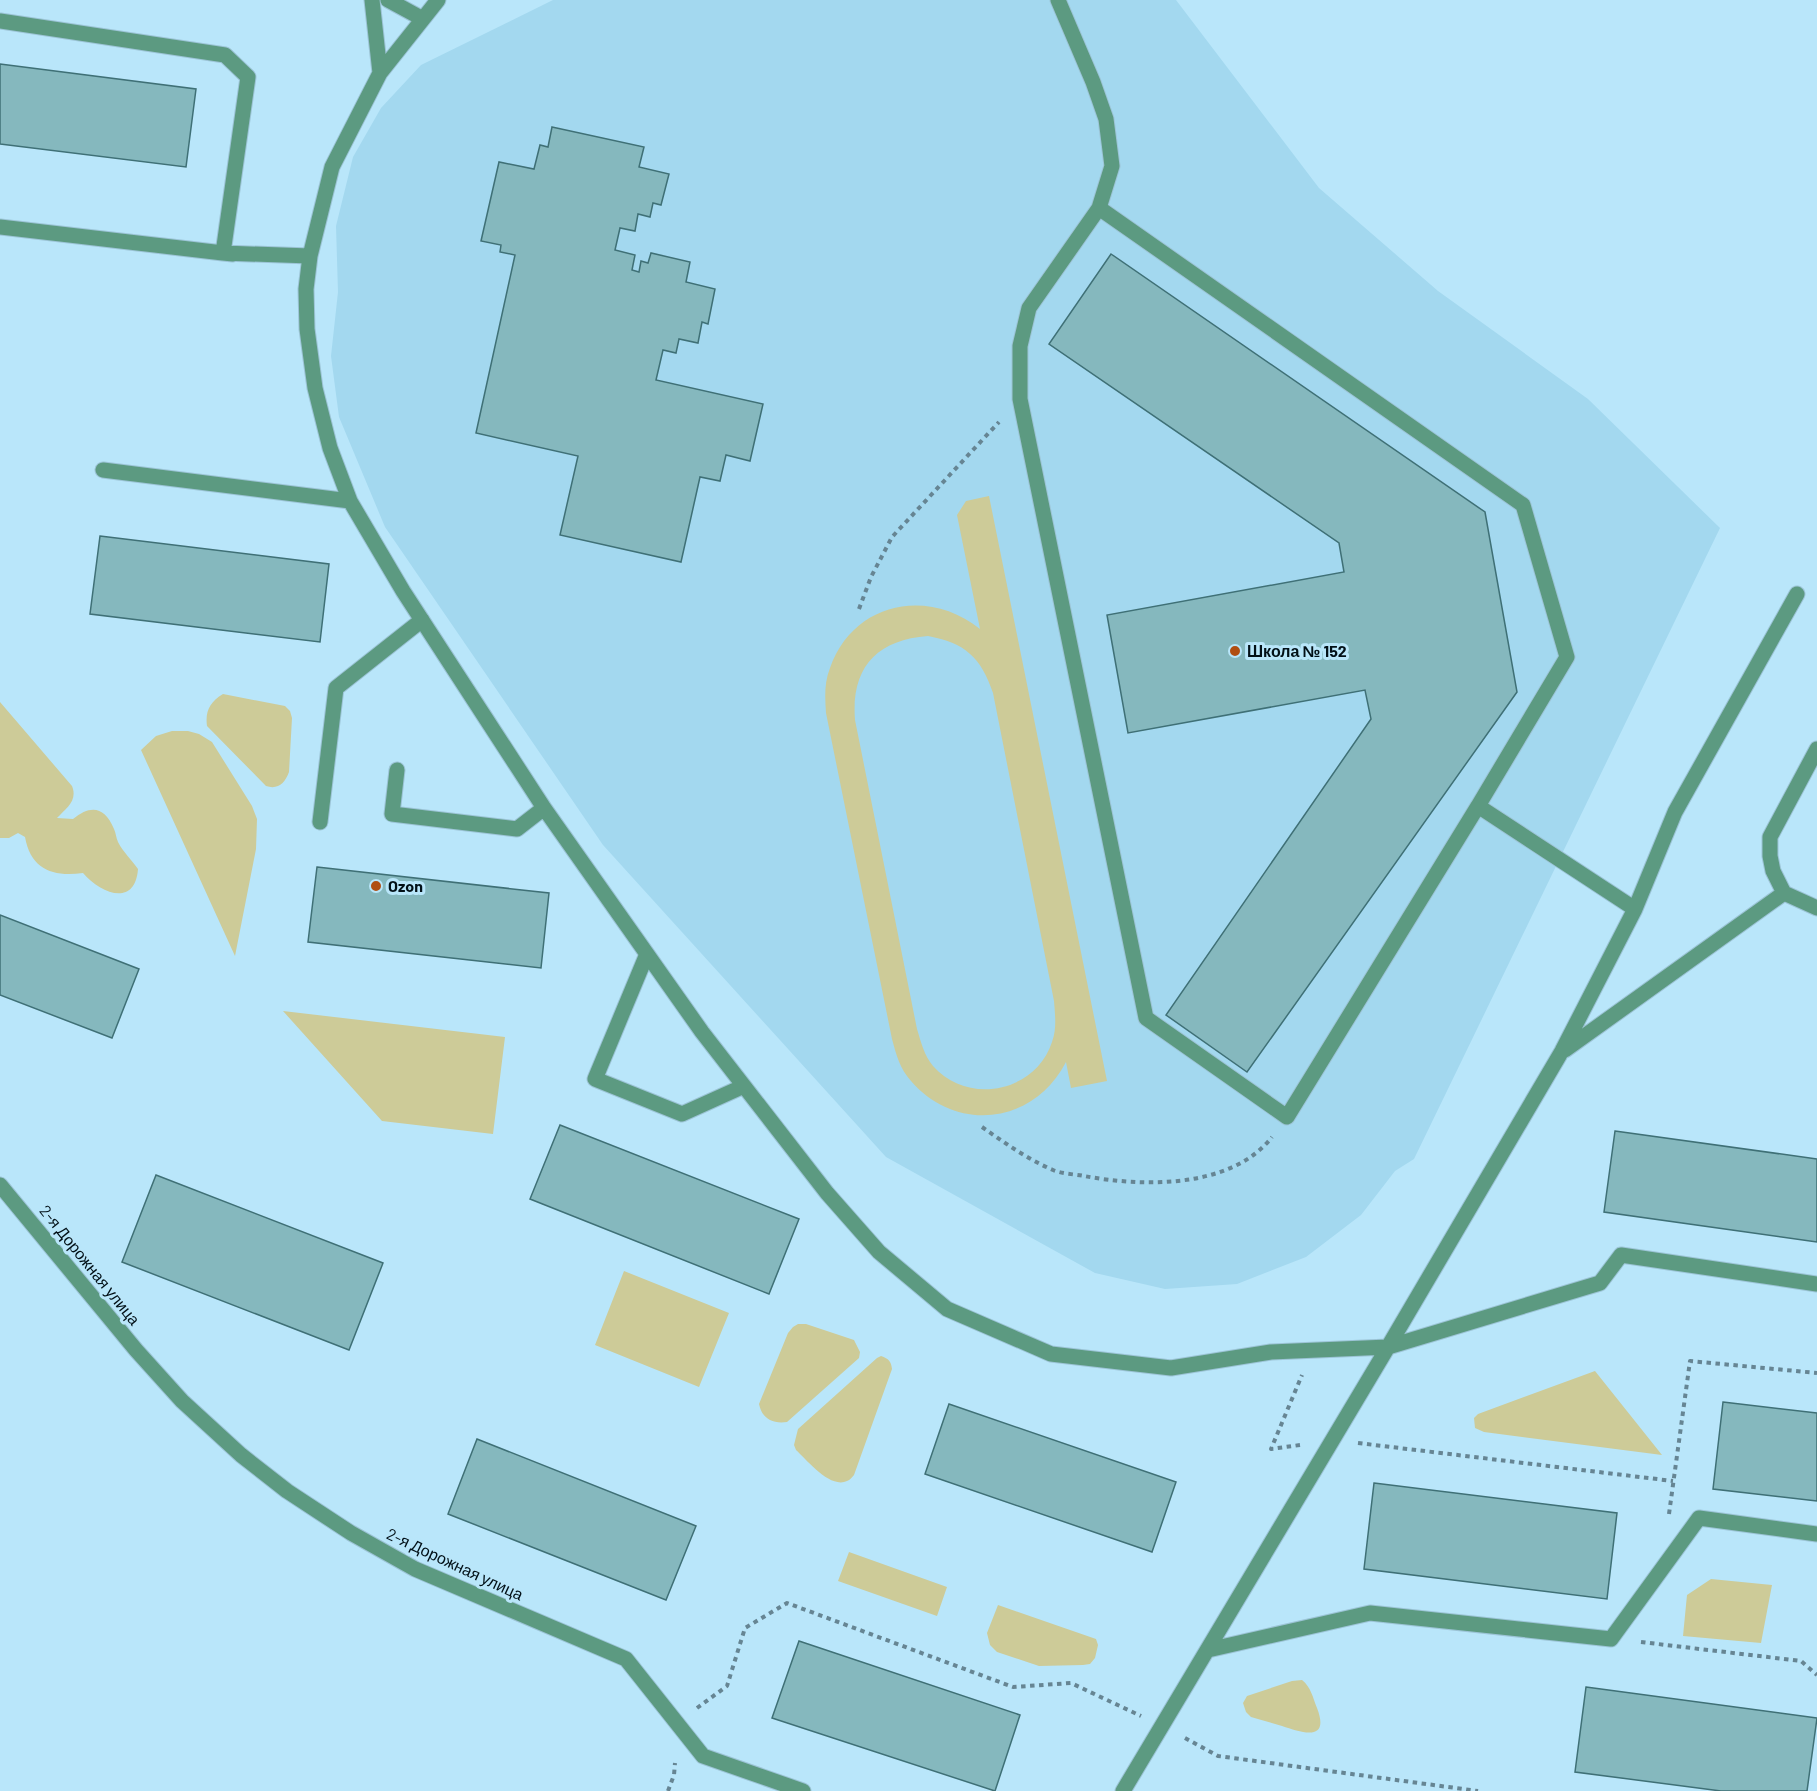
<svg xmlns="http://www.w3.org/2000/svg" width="1817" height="1791" font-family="Barlow,sans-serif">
<rect width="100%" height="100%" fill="#b9e6fa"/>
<path fill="#a3d8ef" d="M553,0h623l143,188 119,103 150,108 132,129 -306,631 -19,12 -34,44 -55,42 -69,27 -72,5 -70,-16 -209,-116 -283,-312 -218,-318 -46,-110 -8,-61 7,-64 -2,-66 17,-69 28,-49 40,-43z"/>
<path fill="#cdcb98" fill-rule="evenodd" d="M989,496l118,585 -36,7 -5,-26c-32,62 -109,72 -155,19 -11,-12 -15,-27 -19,-42l-66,-326c-1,-15 -2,-30 4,-45 23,-66 98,-81 150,-39l-23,-114 9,-14zM928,636c37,7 53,21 65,57l61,308c1,14 3,27 -2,41 -16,50 -84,64 -119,24 -9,-11 -12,-24 -16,-37l-62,-309c-4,-52 21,-80 73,-84z
M223,694l62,12 5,5 2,7 -3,54c-4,11 -11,18 -23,14l-59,-60c-2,-15 3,-24 16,-32z
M0,702l72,84c6,15 -6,22 -15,32l16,1c18,-15 32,-12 41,10 2,4 2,9 4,13 5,10 14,18 20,27 -3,39 -38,24 -55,4 -30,4 -52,-3 -58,-36l-7,-4 -9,5h-9z
M172,731h16l11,3 13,8 40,64 5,13 -1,30 -21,107 -94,-206 15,-14z
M283,1011l222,26 -12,97 -111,-13z
M624,1271l105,42 -30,74 -104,-42z
M798,1324h8l48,16 6,12 -1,6 -72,64c-14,2 -25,-3 -28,-18l29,-71 5,-6z
M881,1356c8,3 10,5 11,13l-38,106c-2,2 -4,5 -7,6 -17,8 -40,-21 -51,-31l-2,-5 4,-16 79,-71z
M1595,1371l67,84 -178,-23 -9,-4 -1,-10 4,-4z
M849,1552l98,35 -10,29 -99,-35z
M1711,1579l61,6 -11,58 -78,-7 4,-41z
M998,1605l98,34 2,6 -3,13 -5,6 -7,1 -44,1 -42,-14 -7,-7 -3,-12z
M1302,1680c9,7 11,18 15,28 13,34 -14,25 -35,18 -10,-3 -21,-6 -31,-9l-5,-5 -3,-9 4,-7 45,-15z"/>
<path fill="#85b8be" stroke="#3f7076" stroke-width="1.5" d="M0,64l196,25 -10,78 -186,-23z
M552,127l92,20 -5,20 30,7 -8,31 -8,-2 -3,14 -12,-3 -3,17 -15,-3 -5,22 20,5 -3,15 7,2 2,-11 7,2 3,-10 39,9 -4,20 29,7 -7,35 -6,-2 -4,21 -19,-4 -3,14 -13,-3 -7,30 107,24 -13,57 -24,-6 -6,26 -20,-4 -19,85 -121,-27 18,-79 -102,-23 39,-178 -15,-3 1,-7 -20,-4 18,-79 35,7 6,-24 8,2z
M1111,254l374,258 32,180 -270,380 -81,-57 205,-296 -6,-29 -237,43 -21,-118 237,-43 -5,-29 -290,-199z
M100,536l229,28 -9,78 -230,-28z
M317,867l232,26 -8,75 -233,-26z
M0,915l139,54 -27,69 -112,-43z
M560,1125l239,94 -30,75 -239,-95z
M1615,1131l202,28v83l-213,-30z
M156,1175l227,88 -34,87 -227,-88z
M1723,1402l94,11v88l-104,-12z
M949,1404l227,78 -24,70 -227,-78z
M477,1439l219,87 -30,74 -218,-86z
M1374,1483l243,30 -10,86 -243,-30z
M799,1641l221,74 -25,76 -223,-73z
M1586,1687l231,31 -10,73h-86l-146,-19z"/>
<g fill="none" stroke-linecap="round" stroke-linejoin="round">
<g stroke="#9cc4d6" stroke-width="17">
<path id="lane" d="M372,0l8,73
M388,0l35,19
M1058,0l35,82 13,37 6,47 -13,42 424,297 44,152 -89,149 157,103
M0,21l225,34 23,22 -25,176 10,1
M1099,208l-70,100 -9,38v53l126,619 141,99 191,-311
M0,227l223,26 87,3 -4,33 1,40 8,59 15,60 20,53 53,90 141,217 158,224 125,161 52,59 68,57 104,45 120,14 100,-16 117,-5 174,-296 73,-142 40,-97 122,-218
M302,256h8l22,-89 48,-94 58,-73
M103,470l247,31
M1817,749l-47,88v19l3,15 11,22 33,15
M397,770l-5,44 125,15 27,-21
M320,822l16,-134 86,-68
M647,954l-52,125 87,35 62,-28
M1565,1050l219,-157
M1208,1650l162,-37 241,26 88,-121 118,16
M1123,1791l265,-444 212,-64 21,-28 196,29"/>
</g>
<g stroke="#9cc4d6" stroke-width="17">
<path id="street" d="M0,1185l136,165 46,51 59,54 46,36 64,42 64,36 211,90 77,97 100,35"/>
</g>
<path stroke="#668593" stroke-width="4" stroke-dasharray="4.5 4.5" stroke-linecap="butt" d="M859,609l12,-32 21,-40 107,-115
M982,1127c23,16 45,32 71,43 9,4 21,4 31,6 59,11 147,13 188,-39
M1358,1443l315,38
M1300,1445l-29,4 31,-74
M1669,1514l21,-153 127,12
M1641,1642l160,19 16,14
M697,1708l30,-22 18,-58 42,-25 226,84 58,-4 70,33
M1185,1738l33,18 260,35
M668,1791l6,-16 1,-12"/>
<use href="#lane" stroke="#5c9a81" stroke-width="15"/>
<use href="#street" stroke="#5c9a81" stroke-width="15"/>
</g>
<g fill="#b04e11" stroke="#b9e6fa" stroke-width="2">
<circle cx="1235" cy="651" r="6"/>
<circle cx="376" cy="886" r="6"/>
</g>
<g text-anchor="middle" stroke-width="6" stroke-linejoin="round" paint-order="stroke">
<g font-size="16" font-weight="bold" fill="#021017" stroke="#b9e6fa" text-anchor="start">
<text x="1247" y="657">Школа № 152</text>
<text x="388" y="892">Ozon</text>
</g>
<g font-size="16" fill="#021017" stroke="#b9e6fa">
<text transform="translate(90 1265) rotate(51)" y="6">2-я Дорожная улица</text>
<text transform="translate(455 1564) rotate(25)" y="6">2-я Дорожная улица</text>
</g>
</g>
</svg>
